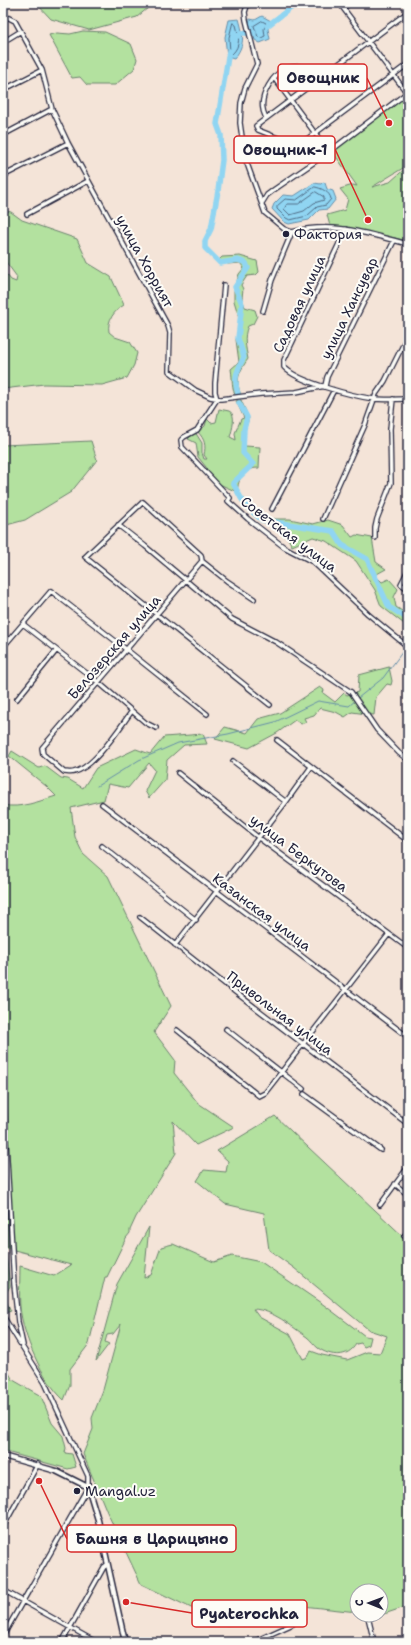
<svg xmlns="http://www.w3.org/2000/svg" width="411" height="1645" font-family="'Shantell Sans',sans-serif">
<rect width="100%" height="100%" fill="#f4e4d8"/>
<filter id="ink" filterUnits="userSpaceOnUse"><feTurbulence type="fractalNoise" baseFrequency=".025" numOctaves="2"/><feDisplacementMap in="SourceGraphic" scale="8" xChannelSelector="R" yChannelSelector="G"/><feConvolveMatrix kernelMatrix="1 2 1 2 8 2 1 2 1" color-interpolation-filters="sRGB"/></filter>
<g filter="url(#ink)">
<path fill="#b3e19f" stroke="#6a826d" d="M36,3h118l-17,14 -48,13 -38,-11z
M83,31l22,1 26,12 6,15 -3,10 -19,16h-28l-7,-8 -8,1 -23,-43 8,-2 13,1z
M408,94v71l-36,22 18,-5 18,-16v75l-57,-13 -21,-2 -3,-11 18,-5 3,-11 -8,-10 13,-4 4,1 -25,-35z
M3,210l8,2 11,8 55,19 11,24 23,14 13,28c-10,6 -17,15 -15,27l6,5 15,5 7,11 -3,12 -7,13 -25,7 -58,-1 -41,5v-113l4,-1 4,5 5,2 1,-5 -14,-19 1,-13 -1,-3z
M240,256l17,5 2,11 -3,3 -9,1 -6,9 2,4 -1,9 3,9 10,3 2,6 -4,8 -5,2c-5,11 -2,22 0,33 -9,13 -13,21 -7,36l-5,2c-5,-11 -3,-16 -5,-28l8,-7 -3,-22 4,-19 -6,-20v-10l5,-17 5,-6 -4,-5 -12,1 -9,-4 3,-3z
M241,400l8,18 -5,16 1,12 15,1 -1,21c-17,0 -20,10 -22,24l-22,-10 -7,-9 -2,-6 -8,-10 -2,-14 -8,-4 7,-7 7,11v10l2,6h3l-3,-4c2,-10 1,-15 -6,-23l7,-6 2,-7 4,4 5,-1 3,-13c3,1 7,1 10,2 8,3 3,19 1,26l6,3 -1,-7 6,-14 3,-1 -8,-17z
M91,441l6,19 -26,32 -46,28 -22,6v-81z
M271,519h19l23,5 15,-4 15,5 9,12 4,-2 16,3 4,24 10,7 -11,6 7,7 7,-3 9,10 -4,8 2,10 12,8v12l-27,-21 -6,-16 -19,-29 -30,-20 -13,-4 -21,9 -7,-13 -17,-11z
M389,667l3,14 -1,4 -4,-1 -11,13 -2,18 -22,-3 -7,5 -9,-5 -16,-4 -6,7 -10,3 2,4 -5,2 -6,-4 -18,13 -28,15 -34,-9 10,-12 22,6 11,-14 22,-6 40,-26 4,3 -1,3 12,9 9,-9 3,2 11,-3 1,-17z
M203,734l4,10 -23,1 -17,15 -2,20 -16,18 -4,-7 10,-21 -6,-7 -21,25 -20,-4 -4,16 -33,8 4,29 8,17 25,22 63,130 -17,26 21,28 -1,13 24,30 36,24 -38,18 -23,-24 3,32 -40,64 -6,13v3l-4,5 -19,39h-2l-16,67 -19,25v16l-6,15c-22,-20 -41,-64 -44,-93 -1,-14 0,-27 0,-41l34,10 17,-11 -68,-18v-442c17,4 37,-4 53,-9l-10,-10 -37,-30 3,-5 27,17 6,-2 16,12 7,1 15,9 13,-20 40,-19 14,5 14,-17z
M275,1116l133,125v365l-27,9v-24h-24v21l-72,-8 -24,17 -34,4 -86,-41 -34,-72 -24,-58 10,-25 -1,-11 11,-28 18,-66 -8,10 -6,1 -2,7 4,2 -13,17 21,-77 32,-57 -5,51 7,-3 10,-28 12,-3 41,18 18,-6 29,6 63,43 41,31 6,1 -2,8 -5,2 -3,-4 -5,1c-8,14 -25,13 -38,4 -4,-3 -7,-8 -11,-11 -16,-11 -34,-27 -54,-28l6,8 31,17 13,25 5,-2 3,-6 11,4 25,5 20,-8 13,1 7,-17 -18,-6 -75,-62 -25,-18 -5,-37 -39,-9 -28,-23 7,-11 22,2 2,-11 -11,-10z
M6,1254l4,32 -6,11 7,14 -6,2 -2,-3v-52z
M3,1363l10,17 28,16 11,27 11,13 3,12 -1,5 7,1 4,13 -8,2 -65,-18z"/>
<path fill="#90d5f2" stroke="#648da9" d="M262,16l9,5 -3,8 2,10 -10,4 -5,-3 -6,-17 1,-4 5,1z
M239,19c5,17 6,26 -5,40l-7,-2 -2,-20 4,-17z
M323,182l2,1 2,6 6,2 3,8 -8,10 -9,1 -10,10 -20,4 -5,-2 -12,-13 2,-5 9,-9 11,1 20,-13 7,1z"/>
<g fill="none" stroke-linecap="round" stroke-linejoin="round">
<path stroke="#4e6a84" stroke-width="1" d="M262,21l4,2 -2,6 1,7 -4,2 -3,-1 -4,-11z
M233,23l3,2c3,11 5,21 -4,29l-2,-2 -1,-14z
M315,187c6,1 15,5 16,12l-5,6 -9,2 -10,9 -17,4 -4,-2 -9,-9v-3l8,-7 11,1z
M316,192l8,5v3l-10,3 -10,8 -14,4 -6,-6 3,-5h11z"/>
<path stroke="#648da9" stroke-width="1" d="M358,698l25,-20 23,-31
M97,786l42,-26 39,-17 50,-9 47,-12 43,-21 31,5 7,-6"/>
<path stroke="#90d5f2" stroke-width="5.5" d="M267,26l25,-19 2,-4
M236,37l5,-4h13
M229,51l-12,73 4,11 1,25 -4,31 -7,38 -6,12v7l15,15 18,-3 8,3 2,5 -13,19 7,17 -4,34 6,19c-7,14 -11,21 -6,37
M239,403l8,14 -3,12 -1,24 10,11 -20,19 8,15 9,12 12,10 71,11 9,14 25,14 22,48 19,12"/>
<g stroke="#22223b" stroke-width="6">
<path id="minor" d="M248,3l-3,9 1,8 11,44 -12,24 -4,15 -1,20 5,35 20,55 19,16 8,3
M350,3l-7,5 64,85
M408,12l-152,114 2,4 40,16 110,-82
M3,15l12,6 27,49 10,39 16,34 100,183 2,7 -1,38 26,19 15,7 11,2 40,-5 35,-2 29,-6 2,-9 67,-136
M3,42l18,-11
M274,78l55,74
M3,90l39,-20
M266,118c-1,-3 -3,-6 -3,-9 -3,-13 10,-36 23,-40 13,-5 28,-1 39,5
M3,135l49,-26
M3,176l65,-33
M262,203l5,-8 8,-6 54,-37 79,-60
M27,214l61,-33
M346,229l-62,131v7c13,15 69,29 90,32 11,1 23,0 34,0
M224,285l-9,98v9l2,7 -20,31 -13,7 -3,3 1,7 48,51 -2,3 20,18 36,28 29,15 55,52 40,33
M263,311l9,-31 20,-48c43,-11 75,2 116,12
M272,509l62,-119
M323,519l42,-94 11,-31 9,-13 23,-46
M118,525l27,21 87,73 44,23 75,50 26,38 22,23 9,7
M375,538v-10l2,-9 14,-36 -1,-54 3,-30
M408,570l-7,14 7,5
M254,599l-27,-18 -25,-20 -1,-6 -58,-53 -58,55 185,148
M23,624l75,58 48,41 10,5
M3,647l48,-56 76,59 80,64
M17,699l39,-48
M132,711c-12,16 -38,57 -58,61 -3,1 -7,0 -10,0l-21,-18 -1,-6 160,-187
M277,740l131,101
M233,761l53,41
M178,773l81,65 149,110
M102,804l306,233
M102,846l94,74
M140,917l95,75 173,132
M175,945l111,-143 25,-35
M226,1029l77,60
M177,1030l82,66 6,-3 124,-159
M3,1089l11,195 4,38 5,23
M304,1094l77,56
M395,1184l13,11
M380,1205l28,-38
M404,1236l4,-5
M3,1316l42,67 43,93v11l-85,149
M3,1527l35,-63
M3,1590l93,52
M368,1617l6,25
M62,1642l42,-75 3,-2
M253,1642l40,-18"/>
</g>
<g stroke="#22223b" stroke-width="7">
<path id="tertiary" d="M3,1456l53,15 32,16 10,33 27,122"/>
</g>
<use href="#minor" stroke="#fdfcf7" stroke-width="3.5"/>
<use href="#tertiary" stroke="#fdfcf7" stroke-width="4"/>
</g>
</g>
<g fill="#22223b" stroke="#fdfcf7" stroke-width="1.5">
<circle cx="286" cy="234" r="4"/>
<circle cx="77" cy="1491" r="4"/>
</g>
<g text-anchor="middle" stroke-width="4" stroke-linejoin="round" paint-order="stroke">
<g font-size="14" fill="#22223b" stroke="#fdfcf7" text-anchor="start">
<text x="294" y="239">Фактория</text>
<text x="85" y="1496">Mangal.uz</text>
</g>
<g font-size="14" fill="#22223b" stroke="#fdfcf7">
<text transform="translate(145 261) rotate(61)" y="5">улица Хоррият</text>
<text transform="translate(299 304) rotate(-65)" y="5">Садовая улица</text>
<text transform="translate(349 308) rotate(-64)" y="5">улица Хансувар</text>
<text transform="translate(289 534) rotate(37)" y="5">Советская улица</text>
<text transform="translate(114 647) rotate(-49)" y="5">Белозерская улица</text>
<text transform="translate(299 853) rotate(37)" y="5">улица Беркутова</text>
<text transform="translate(262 912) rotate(37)" y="5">Казанская улица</text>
<text transform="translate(280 1013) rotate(37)" y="5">Привольная улица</text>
</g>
</g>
<path fill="none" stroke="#d62828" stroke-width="1.5" d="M389 123L367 78M368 220L335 149M39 1481L67 1539M126 1602L192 1613"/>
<g fill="#d62828" stroke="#fdfcf7" stroke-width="1.5">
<circle cx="389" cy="123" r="4"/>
<circle cx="368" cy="220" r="4"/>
<circle cx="39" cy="1481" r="4"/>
<circle cx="126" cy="1602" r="4"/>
</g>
<g fill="#fdfcf7" stroke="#d62828" stroke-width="1.5">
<rect x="278" y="64" width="89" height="27" rx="4"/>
<rect x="234" y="136" width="101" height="27" rx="4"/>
<rect x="67" y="1525" width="169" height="27" rx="4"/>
<rect x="192" y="1600" width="115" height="27" rx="4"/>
</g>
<g font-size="15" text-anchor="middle" font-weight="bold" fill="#22223b">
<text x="323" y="83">Овощник</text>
<text x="285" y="155">Овощник-1</text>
<text x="152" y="1544">Башня в Царицыно</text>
<text x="249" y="1619">Pyaterochka</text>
</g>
<rect width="411" height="1645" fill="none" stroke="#fdfcf7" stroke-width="16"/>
<rect x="8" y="8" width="395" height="1629" fill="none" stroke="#22223b" stroke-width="1.5" filter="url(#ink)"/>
<g transform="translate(369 1603) rotate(271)"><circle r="19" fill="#fdfcf7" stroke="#a5a5ac"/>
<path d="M0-3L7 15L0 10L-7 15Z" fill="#22223b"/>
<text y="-6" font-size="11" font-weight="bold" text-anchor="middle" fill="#22223b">С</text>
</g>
</svg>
